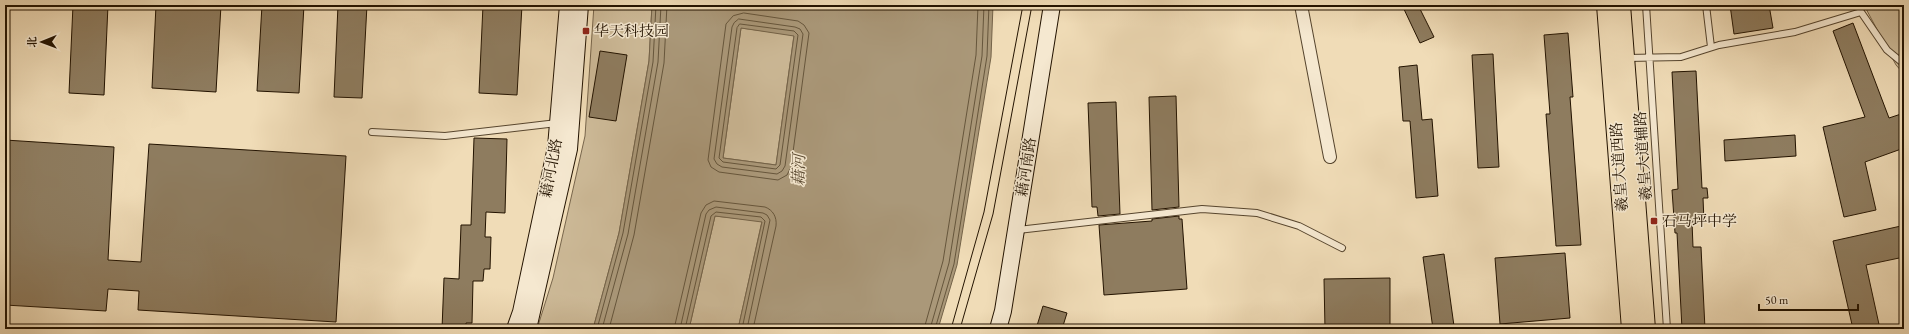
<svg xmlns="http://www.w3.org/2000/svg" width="1909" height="334" font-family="'EB Garamond','Noto Serif SC',serif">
<rect width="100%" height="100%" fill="#f0dcb7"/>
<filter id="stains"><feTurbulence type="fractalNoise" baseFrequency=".005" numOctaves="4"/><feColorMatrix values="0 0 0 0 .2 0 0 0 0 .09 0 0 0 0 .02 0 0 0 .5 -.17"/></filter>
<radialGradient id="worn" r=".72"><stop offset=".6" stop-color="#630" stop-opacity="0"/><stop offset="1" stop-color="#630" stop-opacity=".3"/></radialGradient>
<path fill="#cdba98" stroke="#78664c" d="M594,5h58l-3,56 -30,172 -26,96h-56l16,-51 32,-142z
M1864,5h40v69l-8,-9z
M741,28l53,7 -18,130 -53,-7z
M715,216l47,5 -24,108h-49z"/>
<path fill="#aa9879" stroke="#746349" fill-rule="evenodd" d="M652,5h341l-2,52 -34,208 -19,64h-200l24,-107 -47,-6 -26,113h-96l26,-96 30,-172zM741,28l53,8 -18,129 -53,-7z"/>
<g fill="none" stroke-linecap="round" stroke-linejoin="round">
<path stroke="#66563c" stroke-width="1" d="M744,13l54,8 6,4 5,8 -18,134 -4,8 -9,5 -59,-8 -8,-5 -3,-7 18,-136 7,-8z
M739,19l56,8 5,2 3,5 -18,132 -3,5 -5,3 -55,-7 -5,-3 -3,-5 18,-132 2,-4z
M740,24l54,7 4,4 -18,130 -4,4 -53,-7 -4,-4 18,-130z
M597,329l26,-96 30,-171 3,-57
M602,329l26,-95 30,-172 3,-57
M609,329l25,-94 30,-172 3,-58
M674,329l27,-116 5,-8 8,-4 51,6c8,3 12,10 11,19l-23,103
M680,329l26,-115 3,-4 7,-3 47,6 4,2 3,5 -23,109
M685,329l26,-113 5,-4 45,5 4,4 -23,108
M924,329l19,-68 33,-206 2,-50
M930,329l19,-66 33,-207 2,-51
M935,329l19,-65 33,-208 2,-51"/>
</g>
<path fill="#8e7c5f" stroke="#231300" d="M73,5h35l-4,90 -35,-2z
M156,5h65l-5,87 -64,-4z
M262,5h42l-5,88 -42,-2z
M338,5h29l-5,93 -28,-1z
M483,5h39l-5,90 -38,-2z
M1402,5h16l16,32 -14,6z
M1730,5h39l4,23 -39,6z
M1853,23l36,95 15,-5v35l-39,14 11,48 -32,7 -21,-90 42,-10 -32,-86z
M1568,33l5,64h-3l11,148 -25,1 -10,-132h4l-6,-79z
M600,51l27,4 -11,66 -27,-4z
M1493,54l6,113 -21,1 -6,-113z
M1417,65l5,55 10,-1 6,77 -22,2 -6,-77h-7l-4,-54z
M1696,71l6,117h5l1,10h-5l1,23 -12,1 1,25h8l4,82h-23l-5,-96h-2l-3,-43 6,-1 -6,-117z
M1176,96l3,111 -27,3 -3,-113z
M1116,102l4,112 -22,2 -1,-9h-5l-4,-104z
M1795,135l1,21 -71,5 -1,-21z
M474,138l33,1 -2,74 -19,-1 -1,25h6l-1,32h-6l-1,12h-10l-1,42h-6v6h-24l2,-51 15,1 2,-54h10z
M5,140l109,7 -6,113 33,2 8,-118 197,12 -10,166 -198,-12 1,-19 -31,-2 -2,22 -101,-6z
M1179,216v3h3l5,70 -83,6 -5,-70 53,-4v-2z
M1901,226l3,12v19l-38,8 14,64h-27l-20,-88z
M1565,253l5,65 -70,6 -5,-66z
M1444,254l10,72 -21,3 -10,-72z
M1390,278v51h-65l-1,-50z
M1043,306l24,7 -5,16h-26z"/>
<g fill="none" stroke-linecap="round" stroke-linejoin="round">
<g stroke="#56452e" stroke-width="8">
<path id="service" d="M1646,5l21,324
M1706,5l5,42
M1627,58l54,-1 38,-12 76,-13 66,-20 26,38 17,14
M372,132l73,4 112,-13
M1018,230l184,-21 55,4 42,13 43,22"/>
</g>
<g stroke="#56452e" stroke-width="14">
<path id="minor" d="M1301,5l29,152"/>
</g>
<g stroke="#231300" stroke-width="18">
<path id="secondary" d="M515,329l6,-17 35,-165 12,-142
M528,329l41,-180 11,-144
M998,329l5,-18 49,-306"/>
</g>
<g stroke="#231300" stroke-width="20">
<path id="primary" d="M1606,5l25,324
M1621,5l25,324"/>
</g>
<use href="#service" stroke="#f5e8d0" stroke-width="6"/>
<use href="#minor" stroke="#f5e8d0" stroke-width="12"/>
<use href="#secondary" stroke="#f5e8d0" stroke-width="16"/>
<use href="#primary" stroke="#f0dcb7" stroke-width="18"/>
<path stroke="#231300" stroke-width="1" d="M951,329l33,-117 39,-207
M960,329l33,-115 39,-209"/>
</g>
<g fill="#8f2418" stroke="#f5e8d0" stroke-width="1.5">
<rect x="582" y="27" width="8" height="8" rx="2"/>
<rect x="1650" y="217" width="8" height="8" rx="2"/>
</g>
<g text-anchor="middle" stroke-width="3" stroke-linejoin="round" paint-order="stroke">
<g font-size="15" fill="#231300" stroke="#f5e8d0" text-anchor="start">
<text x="594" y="36">华天科技园</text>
<text x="1662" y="226">石马坪中学</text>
</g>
<g font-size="15" fill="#231300" stroke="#f5e8d0">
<text transform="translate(1643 156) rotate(-94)" y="5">羲皇大道辅路</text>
<text transform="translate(1026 167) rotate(-81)" y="5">藉河南路</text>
<text transform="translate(1619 167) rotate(-94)" y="5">羲皇大道西路</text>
<text transform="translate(551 168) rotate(-79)" y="5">藉河北路</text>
</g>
<g font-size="16" font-style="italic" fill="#594830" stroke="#f5e8d0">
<text transform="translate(798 170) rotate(-88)" y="6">藉河</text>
</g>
</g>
<rect width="1909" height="334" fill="none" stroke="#f0dcb7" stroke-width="20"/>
<rect x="6" y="6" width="1897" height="322" fill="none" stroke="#231300" stroke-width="2"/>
<rect x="10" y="10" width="1889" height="314" fill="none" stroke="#231300"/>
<g transform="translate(42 42) rotate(269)" stroke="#f5e8d0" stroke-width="3" paint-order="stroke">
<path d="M0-3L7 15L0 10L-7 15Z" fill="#231300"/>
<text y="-6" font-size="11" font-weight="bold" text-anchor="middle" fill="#231300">北</text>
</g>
<path d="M1759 304v6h99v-6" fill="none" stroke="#231300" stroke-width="2"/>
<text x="1765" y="304" font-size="12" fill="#231300" stroke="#f5e8d0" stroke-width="3" paint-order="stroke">50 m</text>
<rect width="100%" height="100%" filter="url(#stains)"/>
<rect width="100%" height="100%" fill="url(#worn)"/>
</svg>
